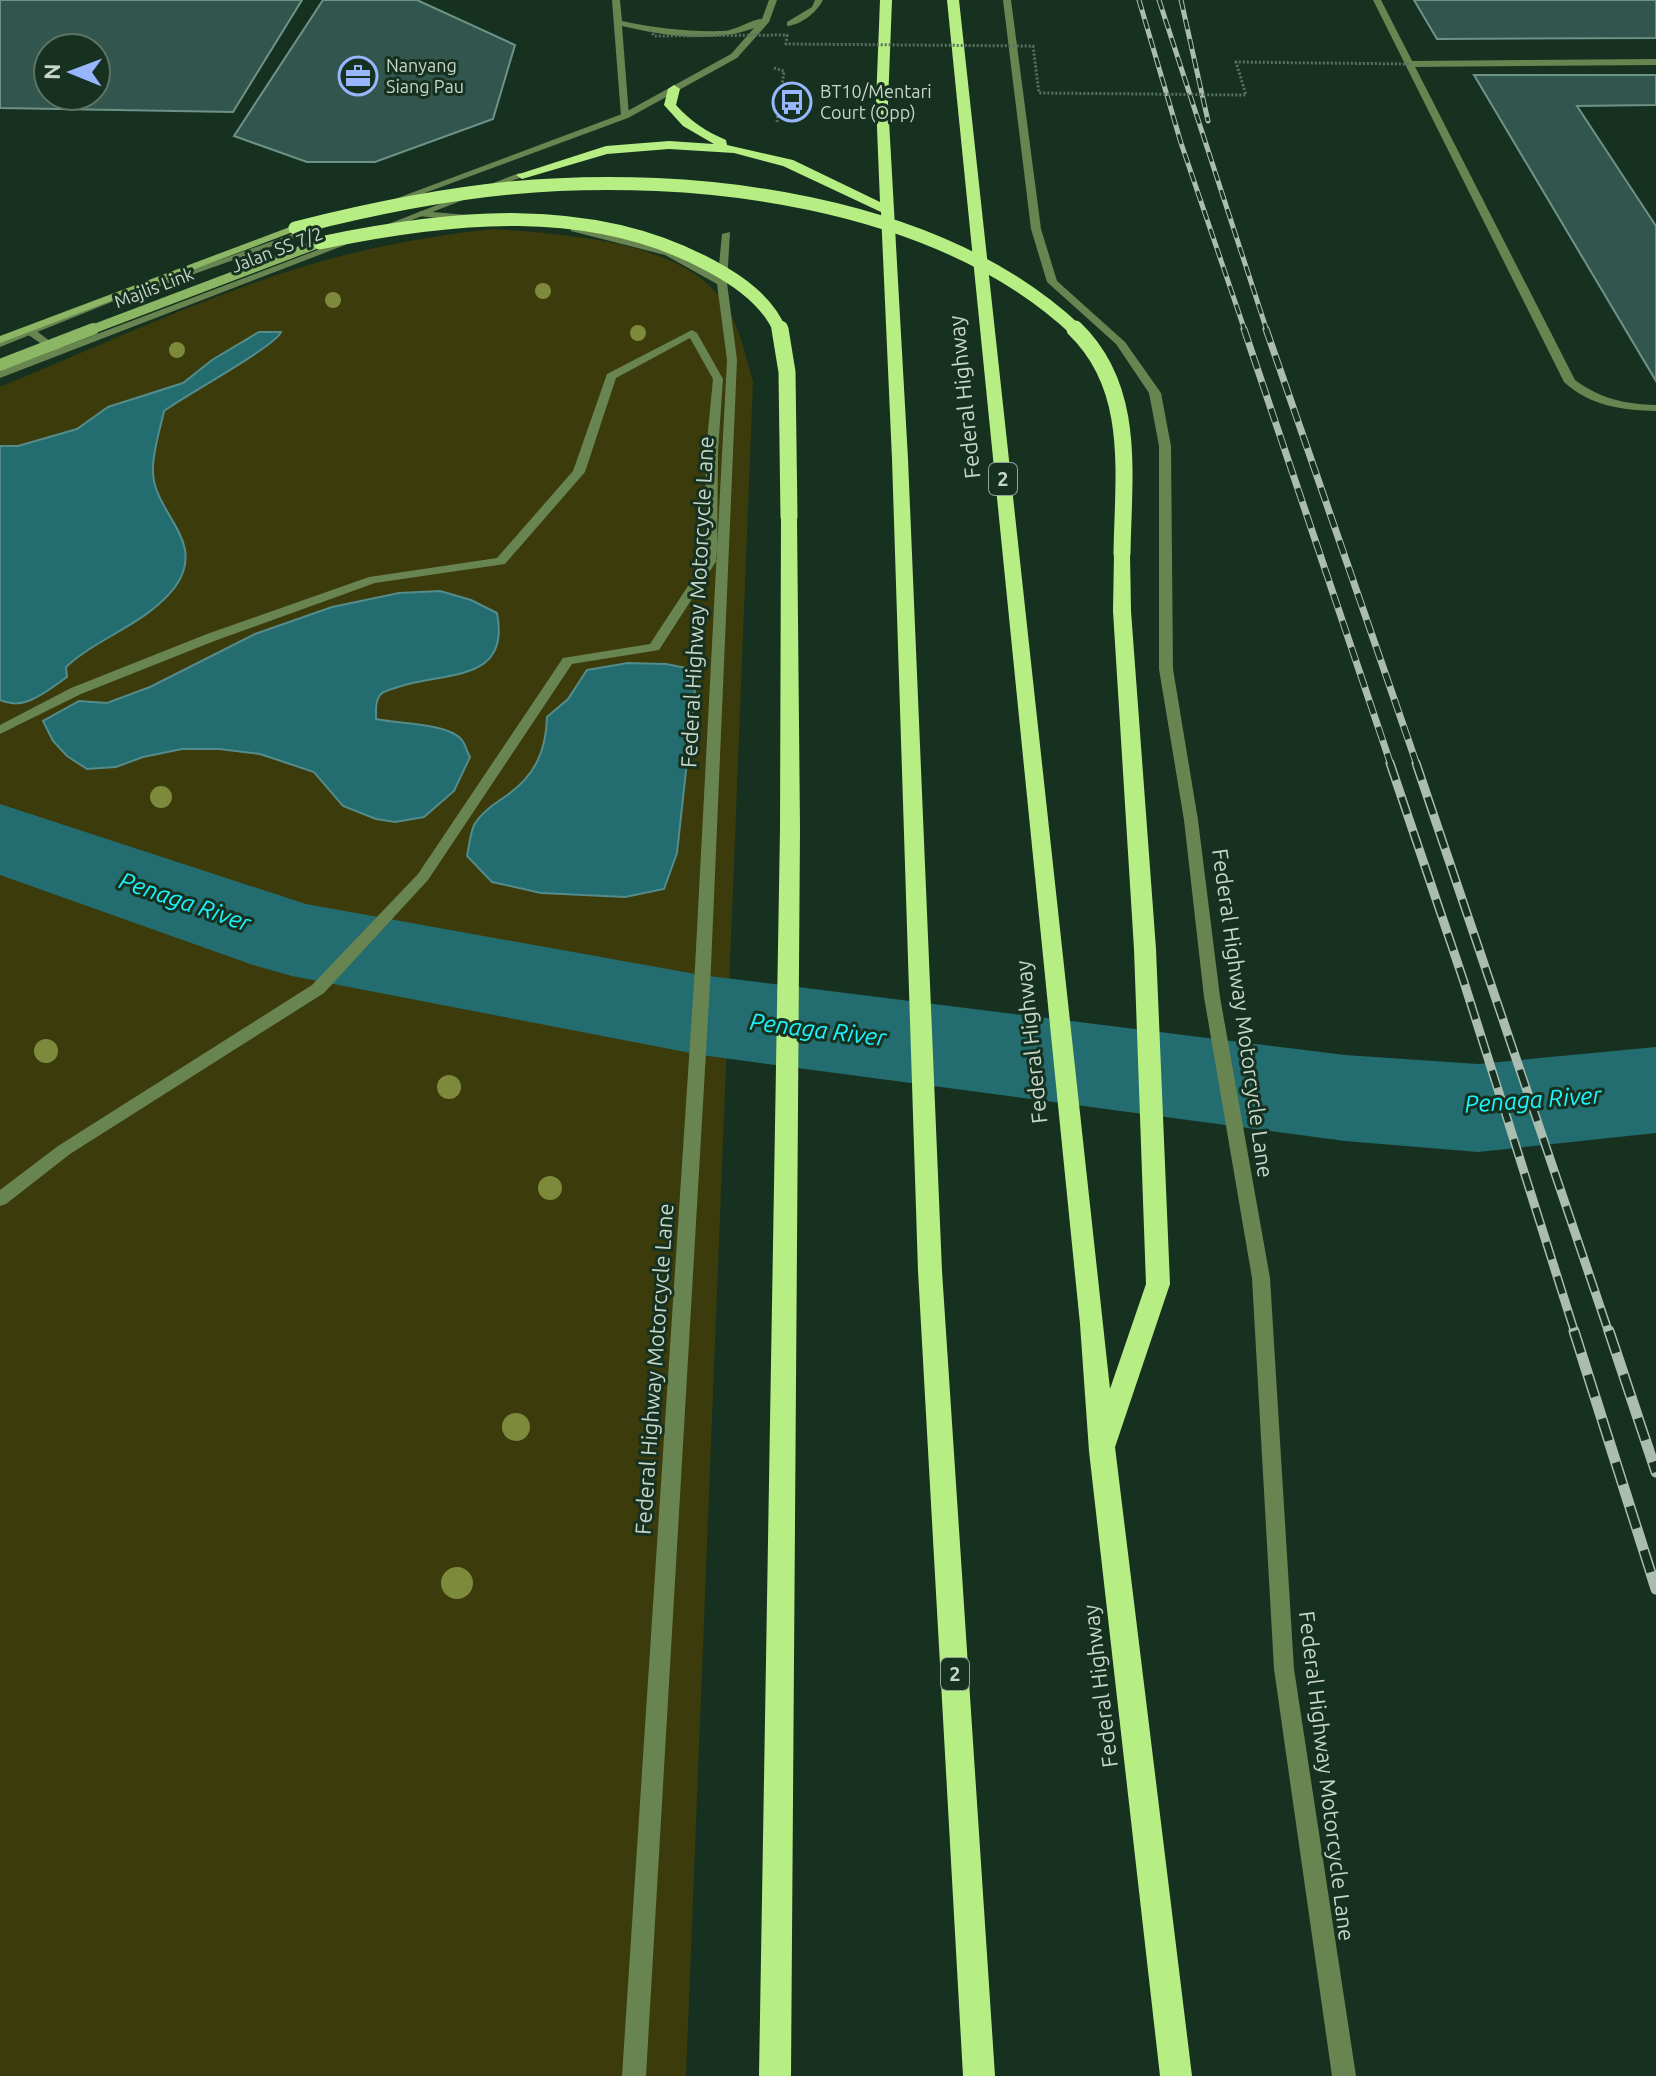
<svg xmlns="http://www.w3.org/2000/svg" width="1656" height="2076" font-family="Ubuntu,sans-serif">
<rect width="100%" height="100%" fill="#173120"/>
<path fill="#3b3b0c" d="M494,229c66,5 181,11 225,67 19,23 26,58 34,86l-67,1694h-686v-1689c114,-47 229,-103 349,-133 48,-12 96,-20 145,-25z"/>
<path fill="#236c6f" stroke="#548c8b" stroke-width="2" d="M259,332h22c-5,14 -97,64 -117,79 -4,19 -12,42 -11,61 1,42 55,69 22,115 -28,37 -77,50 -109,80l1,10c-19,13 -43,35 -67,23v-254h18l59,-17 31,-22 75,-24 29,-23z
M440,591l31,9 26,13c14,71 -53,58 -99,74 -5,2 -13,3 -17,7 -6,6 -5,17 -5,25 22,5 71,4 85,20 4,4 6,13 9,18l-16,34 -30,26 -29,5 -19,-3 -33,-13 -29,-34 -54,-18 -41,-5h-37l-39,8 -27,10 -29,2 -20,-13 -14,-15 -10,-20 36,-20 28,2 43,-16 105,-53 77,-27 67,-14z
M628,663l38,1 31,6 -20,183 -13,36 -39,8 -84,-4 -49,-11 -25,-26c2,-9 3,-22 7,-31 7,-12 20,-21 32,-29 29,-20 40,-45 41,-79l21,-18 19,-29z"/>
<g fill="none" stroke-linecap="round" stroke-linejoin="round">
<path fill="#236c6f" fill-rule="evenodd" d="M0,804l306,100 395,71 644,80 133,9 178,-17v86l-178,19 -133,-11 -644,-86 -409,-79 -39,-11 -253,-90z"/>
</g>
<path fill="#32564d" stroke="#6d9389" stroke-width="2" fill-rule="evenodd" d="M0,0h302l-69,112 -233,-4zM48,48h48v48h-48z
M323,0h94l98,45 -22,74 -118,43h-68l-73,-26z
M1414,0h242v38l-219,1z
M1474,75h182v30l-79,1 79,120v155z"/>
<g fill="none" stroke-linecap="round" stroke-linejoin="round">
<path stroke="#5b7062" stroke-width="3" stroke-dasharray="2 2" stroke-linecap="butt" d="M774,68l10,3 -7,51"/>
<path fill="#688451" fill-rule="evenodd" d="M612,0h8l2,21c32,7 67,11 101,10 15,0 33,-17 47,-11 -42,26 -102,17 -148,6l7,90 -4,3 -4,-3z
M815,0h8c-6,12 -22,25 -36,26v-4l25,-15z
M1003,0h8l30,229 16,52 68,61 36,51 10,53 2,223 25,151 22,177 50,281 24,391 62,407h-24l-58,-407 -22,-391 -48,-281 -20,-177 -25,-151v-223l-10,-53 -33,-49 -69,-62 -16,-53z
M1656,59v6l-245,2 -4,-3 4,-3z
M421,211l46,4 5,3 -5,3 -49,-5 -2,-2z
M574,226l99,25 45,25 4,-42 8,-2 -3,51 10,77 -26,607 -65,1109h-24l73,-1109 32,-607 -10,-76 -52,-29 -94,-24v-4z
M27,330h8l30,22 -9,2 -29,-20z
M692,330l5,3 26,46 -5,72 -1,109 -58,90 -87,14 -144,216 -104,113 -254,161 -64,50 -6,2v-16l58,-44 254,-161 106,-111 145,-216 87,-14 55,-84 1,-109 7,-72 -23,-41 -74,40 -31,94 -80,92 -130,19 -158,57 -136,54 -81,40v-9l71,-37 136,-54 162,-57 128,-19 76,-87 34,-97z"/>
<path fill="#688451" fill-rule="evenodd" d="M1373,0h8l194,380c26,19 49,24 81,25v6c-34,-1 -66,-5 -92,-29z"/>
<path fill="#688451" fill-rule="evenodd" d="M769,0h8l-8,22 -32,36 -109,60 -233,86 -8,-2 235,-88 109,-60 31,-35z
M519,173l8,2 -146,57 -8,-2z
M321,224l8,2 -194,69 -9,-2z
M349,238l9,2 -358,138v-7z
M105,299l9,2 -114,46v-7z"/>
<path fill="#8bb764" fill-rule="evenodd" d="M295,225l5,3 -2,2 -298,113v-7z"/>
<path fill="#b6ee84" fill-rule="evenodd" d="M880,0h12l-4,103 20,356 34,812 53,805h-32l-45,-805 -26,-812 -11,-247 -98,-46 -49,-13 -65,-4 -62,5 -85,25 -6,-4 90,-29 63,-5 45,3 -31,-18 -19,-21 4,-16 6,-4 6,4 -4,16c14,16 31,27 50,35l1,5 66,15 87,42 -4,-99z
M947,0h12l151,1389 36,-105 -12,-335 -21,-338 1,-57 8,-5 8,5 1,57 25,338 14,335 -55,163 77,629h-32l-71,-625 -9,-127z
M789,512l8,5 3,312 -9,1247h-32l21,-1247 1,-312z"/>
<g stroke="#abbcb0" stroke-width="5">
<path id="rail-far3" d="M1139,0l42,143 64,188
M1159,0l108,331
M1181,0l27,121"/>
</g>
<g stroke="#abbcb0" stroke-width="7">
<path id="rail-far2" d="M1244,329l147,436
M1266,329l151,436"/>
</g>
<g stroke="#abbcb0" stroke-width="9">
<path id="rail-far1" d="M1390,763l73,216 112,354
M1416,763l193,570"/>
</g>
<g stroke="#abbcb0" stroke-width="11">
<path id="rail" d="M1574,1331l82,258
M1609,1331l47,141"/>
</g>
<use href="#rail-far3" stroke="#173120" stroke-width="3" stroke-dasharray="10" stroke-linecap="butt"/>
<use href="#rail-far2" stroke="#173120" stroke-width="5" stroke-dasharray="14" stroke-linecap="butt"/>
<use href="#rail-far1" stroke="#173120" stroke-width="6" stroke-dasharray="18" stroke-linecap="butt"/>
<use href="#rail" stroke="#173120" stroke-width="8" stroke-dasharray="23" stroke-linecap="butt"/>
<path stroke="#5b7062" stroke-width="3" stroke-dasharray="2 2" stroke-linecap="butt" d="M650,30l4,6 133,-1 -1,9 247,2 6,47 207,2 -10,-33 175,2"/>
<path stroke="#8bb764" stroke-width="9" d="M88,331l232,-88"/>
<path stroke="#8bb764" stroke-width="12" d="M0,365l93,-36"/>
<path stroke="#b6ee84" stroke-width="13" d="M295,228c71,-18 142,-33 215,-40 184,-17 427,11 567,143
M320,243c129,-27 271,-43 391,23 28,15 57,35 69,65"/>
<path stroke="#b6ee84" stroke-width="17" d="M780,329l7,43 2,145
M1075,329c62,60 48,147 47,225"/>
</g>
<g fill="#7d8a3c">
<circle cx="543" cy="291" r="8"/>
<circle cx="333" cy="300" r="8"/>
<circle cx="638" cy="333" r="8"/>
<circle cx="177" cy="350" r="8"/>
<circle cx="161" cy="797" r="11"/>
<circle cx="46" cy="1051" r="12"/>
<circle cx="449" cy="1087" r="12"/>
<circle cx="550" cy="1188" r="12"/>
<circle cx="516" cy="1427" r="14"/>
<circle cx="457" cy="1583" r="16"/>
</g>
<defs>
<g id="office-ring" transform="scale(2)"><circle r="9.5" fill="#173120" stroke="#97b6fd" stroke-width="1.5"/><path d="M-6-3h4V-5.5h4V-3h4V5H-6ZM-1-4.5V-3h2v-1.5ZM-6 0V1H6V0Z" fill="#97b6fd"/></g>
<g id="bus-ring" transform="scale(2)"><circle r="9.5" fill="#173120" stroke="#97b6fd" stroke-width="1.5"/><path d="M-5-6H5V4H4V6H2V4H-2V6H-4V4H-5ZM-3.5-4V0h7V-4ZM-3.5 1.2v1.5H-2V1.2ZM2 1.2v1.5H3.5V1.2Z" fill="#97b6fd"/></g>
</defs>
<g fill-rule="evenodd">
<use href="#office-ring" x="358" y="76"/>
<use href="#bus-ring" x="792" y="102"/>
</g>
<g text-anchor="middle" stroke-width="6" stroke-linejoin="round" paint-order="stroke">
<g font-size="18" fill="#c7d6cb" stroke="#173120" text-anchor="start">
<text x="386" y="72">Nanyang<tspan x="386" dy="21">Siang Pau</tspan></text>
<text x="820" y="98">BT10/Mentari<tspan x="820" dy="21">Court (Opp)</tspan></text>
</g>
<g font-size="18" fill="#c7d6cb" stroke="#173120">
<text transform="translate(277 250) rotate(-21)" y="6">Jalan SS 7/2</text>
<text transform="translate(154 288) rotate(-21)" y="6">Majlis Link</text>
</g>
<g fill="#173120" stroke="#92a498" stroke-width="2">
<rect x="989" y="463" width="28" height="32" rx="6"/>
<rect x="941" y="1658" width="28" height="32" rx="6"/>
</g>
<g font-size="20" font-weight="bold" fill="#c7d6cb">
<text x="1003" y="486">2</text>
<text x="955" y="1681">2</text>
</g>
<g font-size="22" fill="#c7d6cb" stroke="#173120">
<text transform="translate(964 397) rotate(-96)" y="8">Federal Highway</text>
<text transform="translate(697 602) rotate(-87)" y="8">Federal Highway Motorcycle Lane</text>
<text transform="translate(1243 1013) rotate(82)" y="8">Federal Highway Motorcycle Lane</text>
<text transform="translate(1031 1042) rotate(-96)" y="8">Federal Highway</text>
<text transform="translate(654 1369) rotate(-86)" y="8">Federal Highway Motorcycle Lane</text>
<text transform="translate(1100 1686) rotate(-97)" y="8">Federal Highway</text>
<text transform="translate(1327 1776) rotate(83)" y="8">Federal Highway Motorcycle Lane</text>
</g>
<g font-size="24" font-style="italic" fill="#1cf5fd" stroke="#173120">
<text transform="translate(185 902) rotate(19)" y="8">Penaga River</text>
<text transform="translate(818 1030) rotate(7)" y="8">Penaga River</text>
<text transform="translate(1533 1100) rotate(-4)" y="8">Penaga River</text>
</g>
</g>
<g transform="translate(72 72) rotate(271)"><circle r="38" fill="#173120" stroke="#5d7364" stroke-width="2"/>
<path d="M0-6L14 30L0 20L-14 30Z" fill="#97b6fd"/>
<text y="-12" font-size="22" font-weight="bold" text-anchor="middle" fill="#c7d6cb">N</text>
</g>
</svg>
